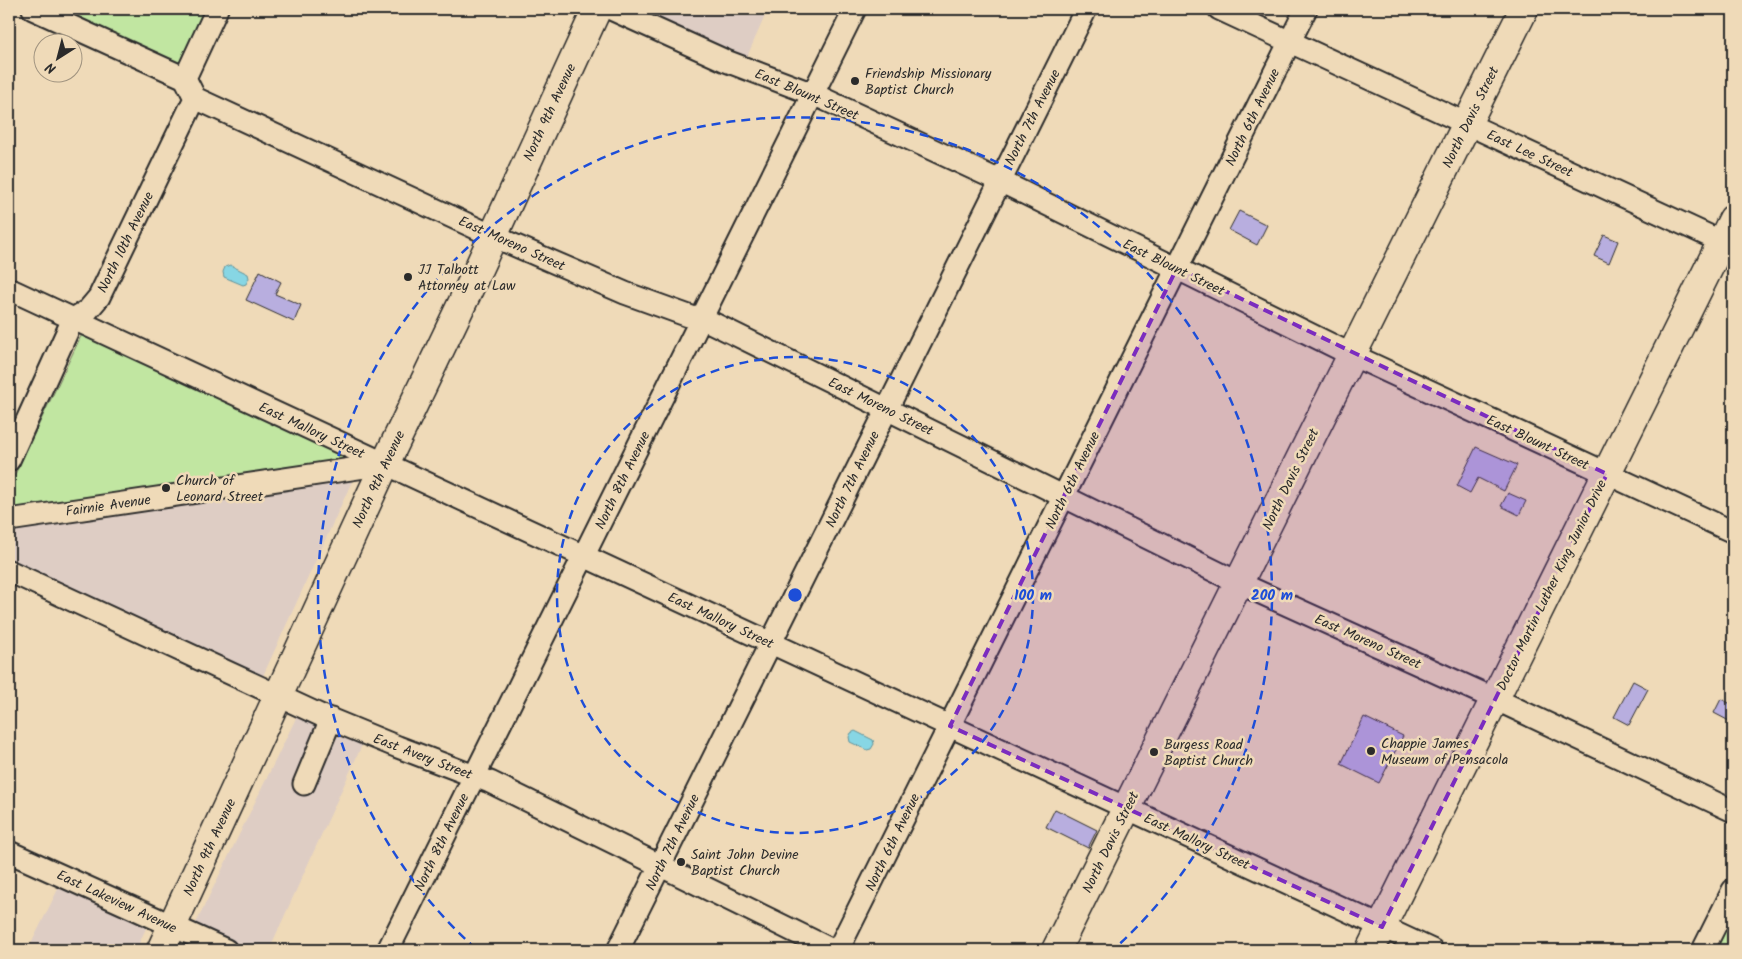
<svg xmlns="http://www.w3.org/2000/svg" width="1742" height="959" font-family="Kalam,sans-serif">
<rect width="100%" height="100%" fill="#efdab8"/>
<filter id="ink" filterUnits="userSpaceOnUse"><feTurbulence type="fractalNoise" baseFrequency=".02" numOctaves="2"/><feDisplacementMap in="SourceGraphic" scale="10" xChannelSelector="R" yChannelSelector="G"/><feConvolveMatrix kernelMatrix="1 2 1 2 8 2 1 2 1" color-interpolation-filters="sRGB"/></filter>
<g filter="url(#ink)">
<path fill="#decdc4" d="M632,9h136l-22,50z
M354,477l-92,201 -253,-117v-33z
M298,714l65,29 -94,207h-20l-55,-23z
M60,885l87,41 -11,24h-108z"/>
<path fill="#c1e6a1" stroke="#768866" d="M56,9h150l-26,56z
M82,334l272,126 -345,51v-24z
M1733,913v37h-18z"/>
<path fill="#87d6e4" stroke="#62929a" d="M230,265l18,9 1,4 -3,6 -3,1 -19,-8 -1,-5 2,-5z
M855,731l18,9 1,4 -3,5 -4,1 -17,-8 -1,-5 2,-4z"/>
<path fill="#b8aedf" stroke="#2b2b2b" d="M1239,211l28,14 -10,20 -28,-15z
M1604,235l14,6 -9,22 -15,-7z
M260,271l21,11 -6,12 26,11 -7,17 -48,-22z
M1476,447l41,18 -13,26 -26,-13 -8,15 -13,-7z
M1508,493l18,8 -7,14 -18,-9z
M1633,681l15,8 -19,36 -15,-8z
M1721,699l12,6v18l-19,-10z
M1364,717l39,19 -24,47 -38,-19z
M1055,809l42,21 -9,18 -42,-21z"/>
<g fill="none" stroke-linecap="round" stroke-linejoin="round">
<g stroke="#2b2b2b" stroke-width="25">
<path id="minor" d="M33,9l152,69 10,20 298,138 132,57 72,26 5,-1 537,265 256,116 238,112
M611,9l115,52 87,33 187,87 352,174 381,177
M1219,9l514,238
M185,78l32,-69
M9,289l1423,661
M9,460l64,-141 15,-9 11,-13 96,-199
M9,520l376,-56
M9,571l311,144 78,32 92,35 342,168
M304,784l27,-65
M9,852l217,98
M388,950l467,-941
M618,950l468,-941
M838,950l468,-941
M1703,950l30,-60"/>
</g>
<g stroke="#2b2b2b" stroke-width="31">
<path id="major" d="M161,950l224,-486 83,-173 129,-282
M1056,950l468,-941
M1370,950l363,-731"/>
</g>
<use href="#minor" stroke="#efdab8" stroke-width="21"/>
<use href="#major" stroke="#efdab8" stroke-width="28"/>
</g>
</g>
<path fill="#7b2cbf" fill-opacity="0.2" stroke="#7b2cbf" stroke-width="4" stroke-dasharray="10 6" stroke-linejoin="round" d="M1177,268l430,206 -225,453 -432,-201z"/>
<g fill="none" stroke="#1d4ed8" stroke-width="2.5" stroke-dasharray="9 6">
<circle cx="795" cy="595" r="238"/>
<path d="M476 949A477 477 0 1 1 1114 949"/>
</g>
<g fill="#2b2b2b" stroke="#efdab8" stroke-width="2">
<circle cx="855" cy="81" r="5"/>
<circle cx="408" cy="277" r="5"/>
<circle cx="166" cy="488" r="5"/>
<circle cx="1371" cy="751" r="5"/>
<circle cx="1154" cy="752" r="5"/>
<circle cx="681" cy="862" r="5"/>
</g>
<g text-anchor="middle" stroke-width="5" stroke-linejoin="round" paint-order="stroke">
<g font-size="14" fill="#2b2b2b" stroke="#efdab8" text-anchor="start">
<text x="865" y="78">Friendship Missionary<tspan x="865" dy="16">Baptist Church</tspan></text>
<text x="418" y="274">JJ Talbott<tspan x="418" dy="16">Attorney at Law</tspan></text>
<text x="176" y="485">Church of<tspan x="176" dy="16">Leonard Street</tspan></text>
<text x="1381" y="748">Chappie James<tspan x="1381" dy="16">Museum of Pensacola</tspan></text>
<text x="1164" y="749">Burgess Road<tspan x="1164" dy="16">Baptist Church</tspan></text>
<text x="691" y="859">Saint John Devine<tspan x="691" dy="16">Baptist Church</tspan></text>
</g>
<g font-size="14" fill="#2b2b2b" stroke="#efdab8">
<text transform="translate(807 94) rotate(23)" y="5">East Blount Street</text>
<text transform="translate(549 112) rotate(-65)" y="5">North 9th Avenue</text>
<text transform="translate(1032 117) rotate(-63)" y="5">North 7th Avenue</text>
<text transform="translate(1252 117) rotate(-64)" y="5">North 6th Avenue</text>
<text transform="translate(1470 117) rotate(-64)" y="5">North Davis Street</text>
<text transform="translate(1530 153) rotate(25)" y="5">East Lee Street</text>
<text transform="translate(125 242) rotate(-64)" y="5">North 10th Avenue</text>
<text transform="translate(512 243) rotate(24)" y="5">East Moreno Street</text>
<text transform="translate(1174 267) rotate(26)" y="5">East Blount Street</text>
<text transform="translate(881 406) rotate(26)" y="5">East Moreno Street</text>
<text transform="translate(312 430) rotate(25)" y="5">East Mallory Street</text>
<text transform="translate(1538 442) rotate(25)" y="5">East Blount Street</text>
<text transform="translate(378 479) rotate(-65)" y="5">North 9th Avenue</text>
<text transform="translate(852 479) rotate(-64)" y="5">North 7th Avenue</text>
<text transform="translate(1290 479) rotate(-64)" y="5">North Davis Street</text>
<text transform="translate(622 480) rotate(-64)" y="5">North 8th Avenue</text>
<text transform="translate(1072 480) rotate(-64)" y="5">North 6th Avenue</text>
<text transform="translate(108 505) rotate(-8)" y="5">Fairnie Avenue</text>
<text transform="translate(1551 585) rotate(-64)" y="5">Doctor Martin Luther King Junior Drive</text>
<text transform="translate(721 620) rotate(25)" y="5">East Mallory Street</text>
<text transform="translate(1368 641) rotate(24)" y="5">East Moreno Street</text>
<text transform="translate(423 756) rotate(21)" y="5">East Avery Street</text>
<text transform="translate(1197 841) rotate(25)" y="5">East Mallory Street</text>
<text transform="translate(441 842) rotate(-64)" y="5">North 8th Avenue</text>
<text transform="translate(672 842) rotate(-64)" y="5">North 7th Avenue</text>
<text transform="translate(892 842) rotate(-64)" y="5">North 6th Avenue</text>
<text transform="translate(1110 842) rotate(-64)" y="5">North Davis Street</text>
<text transform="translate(209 847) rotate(-65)" y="5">North 9th Avenue</text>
<text transform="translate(117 901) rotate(25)" y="5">East Lakeview Avenue</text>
</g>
</g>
<circle cx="795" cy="595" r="8" fill="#1d4ed8" stroke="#efdab8" stroke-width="2.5"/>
<g font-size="15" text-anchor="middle" font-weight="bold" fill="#1d4ed8" stroke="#efdab8" stroke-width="5" stroke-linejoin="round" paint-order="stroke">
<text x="1033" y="600">100 m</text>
<text x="1272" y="600">200 m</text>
</g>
<rect width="1742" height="959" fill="none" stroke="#efdab8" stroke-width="30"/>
<rect x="15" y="15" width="1712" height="929" fill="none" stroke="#2b2b2b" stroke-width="2" filter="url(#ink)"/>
<g transform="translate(58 58) rotate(216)"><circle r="24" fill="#efdab8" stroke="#a19480"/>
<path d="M0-4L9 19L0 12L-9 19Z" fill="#2b2b2b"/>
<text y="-8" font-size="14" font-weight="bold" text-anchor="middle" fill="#2b2b2b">N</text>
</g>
</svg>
